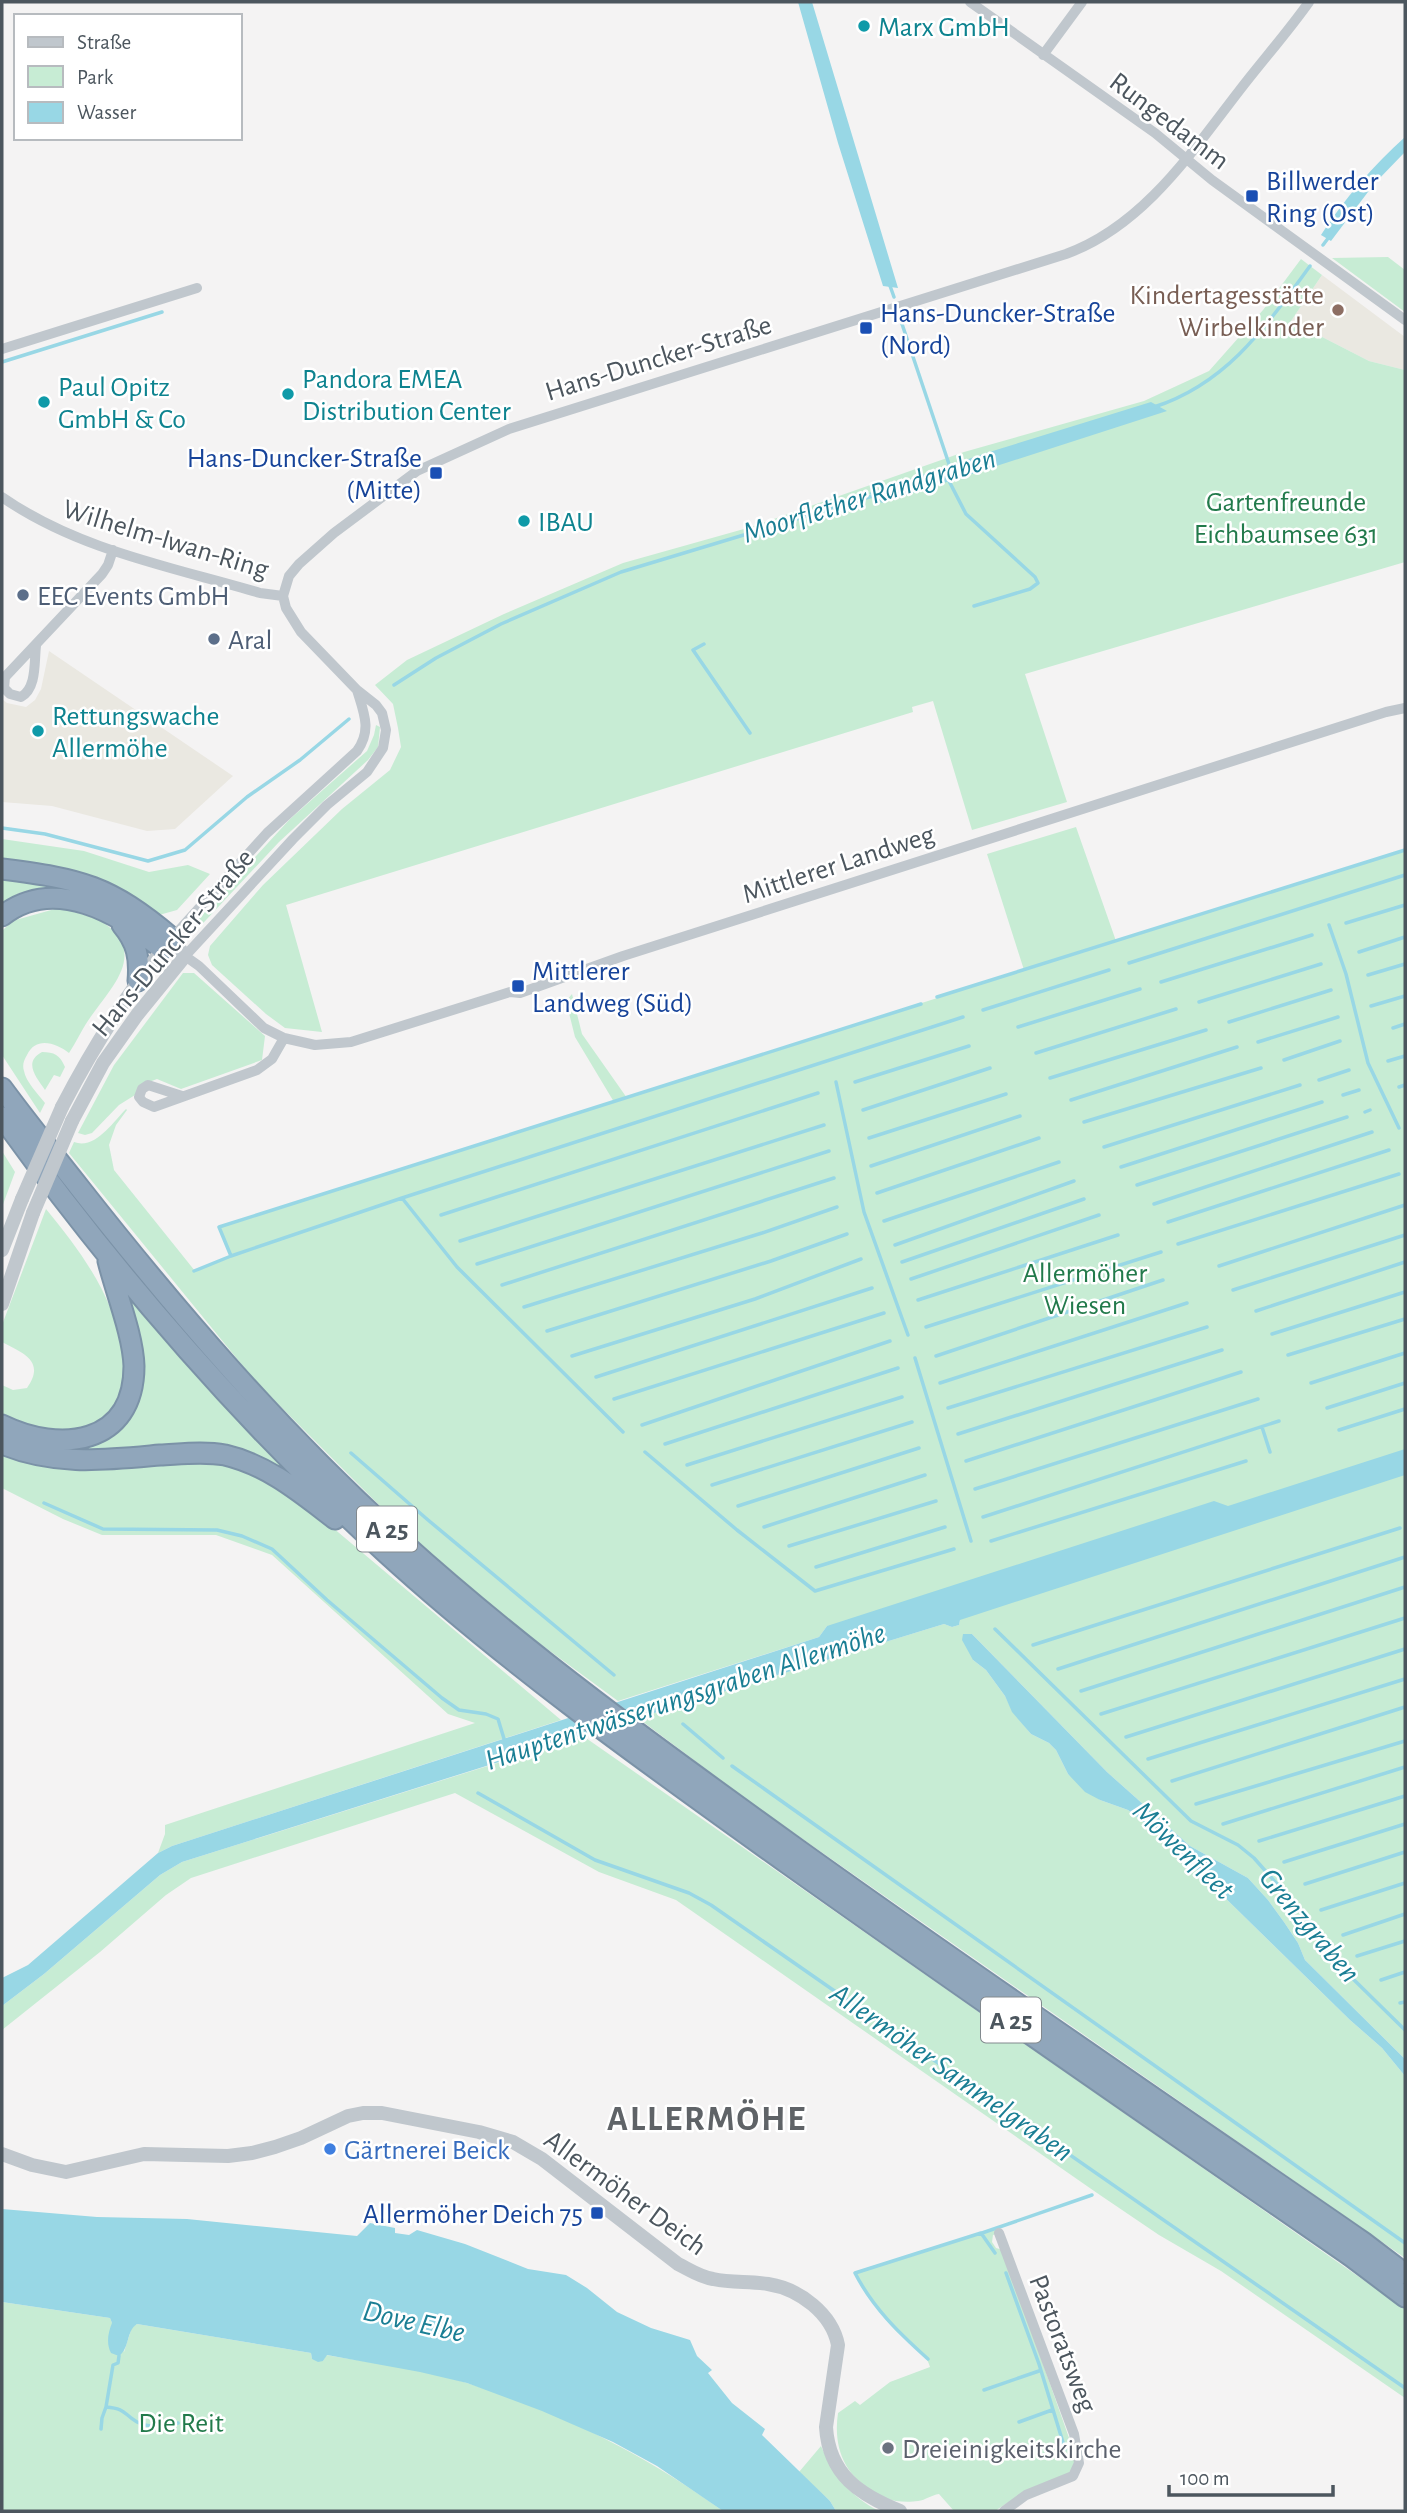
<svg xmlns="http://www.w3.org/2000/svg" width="1407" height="2513" font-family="'Alegreya Sans',sans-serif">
<rect width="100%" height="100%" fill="#f4f3f3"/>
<path fill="#eae8e1" d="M1322,275l83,62v33l-36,-9 -78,-40z
M49,651l184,125 -58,53 -28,2 -95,-25 -50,-4v-103l5,4 19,4 9,-7 6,-11z"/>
<path fill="#c7ecd4" d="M1388,257l17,13v42l-73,-54z
M1301,259l21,16 -31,46 78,40 36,9v192l-380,112 42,128 -95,28 -39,-129 -21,6 1,5 -627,193 36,127 -37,-4 -19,-14 -54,-49 -4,-10 2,-9 53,-61 79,-76 48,-39 11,-23 -3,-19 -5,-24 -18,-19 32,-25 97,-46 119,-51 128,-36 213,-75 180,-51 65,-30 54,-61z
M376,725l4,2 -2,20 -10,13 -89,82 -87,93 -3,-6 101,-110 77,-68 7,-16z
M1076,827l40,114 289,-91v1209l-100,-99 -7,-17 -14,-21 -16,-22 -20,-22 -58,-32 -83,-74 -135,-138 1,26 13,10 19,26 8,16 18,22 18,9 7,7 12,24 32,26 28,10 36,28 186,182 32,28 23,28v182l-650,-452 -117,-88 306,-94 8,3 7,-2 1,-5 -133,6 -8,11 -201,64 -113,-83 -108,-95 -141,-141 -187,-229 5,-11c21,8 39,-20 52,-33l1,1 -11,15 -7,20 5,25 81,101 36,-15 -12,-29 395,-125 -39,-65 -9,-36 6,-7 10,40 45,64 397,-128 -37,-116z
M2,839l82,12 65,21 39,-7 22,9 -33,36 -18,5 -157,-55z
M2,877l54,9 -37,7 -17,11z
M62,907c14,6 35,10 46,19 37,29 3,62 -16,89 -9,12 -15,26 -23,38 -13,-10 -33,-17 -42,2 -3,5 -5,10 -3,16 2,11 14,23 21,32l-5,10 -38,-58v-124l10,-10z
M183,973h11l71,63 -3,24 -81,29 -24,-10 -16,6 -6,10 -16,10 -27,28 -7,2 -7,-2 36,-68z
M42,1052c12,0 18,3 23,15l-5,10 -6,-2 -9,15c-9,-13 -22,-28 -3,-38z
M2,1151l13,21 -13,35z
M46,1209c36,44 68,87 77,144 2,15 4,28 -1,43 -5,13 -19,22 -30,29 -28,18 -64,4 -90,-12v-28l11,5 14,-2c19,-27 -4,-35 -25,-46v-17z
M122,1291l159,175 -1,3 -23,-11 -195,-3 -52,-16 86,1 41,-50z
M2,1450l207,8 33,8 71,45 248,209 -389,126 -14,7 7,-19v-9l310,-102 -27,-9 -176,-159 -56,-20h-114l-39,-16 -61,-31z
M583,1736l822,573v89l-184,-127 -62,-36 -62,-42 -421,-293 -77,-28 -144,-79 -264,85 -25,17 -66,57 -98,78v-24l42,-32 116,-99 22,-13z
M998,2227l1,6 -6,2 -1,7 4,6 7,2 72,205 -1,10 -5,8 -62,30 -12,8h-41l-15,-17c-8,1 -13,6 -21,7 -6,1 -15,1 -22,0 -7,-1 -14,-5 -20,-8 -32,-17 -43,-46 -38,-80l17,-12 5,4 30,-23 40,-15c-4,-16 -22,-25 -34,-36 -16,-17 -32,-38 -42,-59z
M2,2302l108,16 14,34 8,-25 5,-3 174,29 1,6 11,2 3,-6c47,8 96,14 141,28 92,28 179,72 256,128h-721z
M821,2446c13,30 29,50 58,65h-43l-6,-10 -31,-29z"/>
<path fill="#98d7e5" d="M798,2h14l86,286 -15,-2 -45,-143z
M1405,137v15l-31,32 -43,57 -10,-6c23,-36 53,-70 84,-98z
M1151,402l16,9 -285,92 -13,-10 114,-39z
M1405,1449v26l-445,145 -1,5 -7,2 -8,-3 -306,94 -456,144 -22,13 -116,99 -42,32v-28l26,-13 130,-112 14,-7 647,-209 8,-11 387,-125 14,5z
M963,1634h9l135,138 83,74 58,32 20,22 16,22 14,21 7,17 100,99v17l-23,-28 -32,-28 -186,-182 -36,-28 -28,-10 -15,-8 -17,-18 -12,-24 -7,-7 -18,-9 -19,-22 -7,-16 -19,-26 -13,-10 -11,-20z
M2,2209l95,8 90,2 170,17 13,-13 25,5v5l14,2 8,-5 48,14 63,25 38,6 21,13 30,24 34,16 39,12 7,16 15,14 -4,3 24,30 33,26 -3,6 68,66 6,10h-113l-66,-45 -44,-24 -71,-31 -75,-28 -47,-11 -93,-17 -4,6 -5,1 -6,-3 -1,-6 -174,-29c-11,7 -7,24 -18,32l-8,-3c-5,-10 -3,-20 1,-30l-2,-5 -108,-16z"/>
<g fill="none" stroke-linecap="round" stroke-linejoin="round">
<path stroke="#98d7e5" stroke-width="3.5" d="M1323,245l6,-8
M889,283l5,14
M900,318l51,152
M2,362l160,-50
M1154,407c74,-24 112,-81 156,-141
M949,481l17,33 69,63 3,6 -8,6 -56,17
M704,644l-11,6 57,83
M394,685l42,-27 65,-34 120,-52 255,-77
M2,828l43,6 103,27 37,-11 62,-53 53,-37 49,-41
M1346,923l59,-18
M1329,925l17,49 22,89 31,65
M1359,952l46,-15
M1129,963l276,-88
M1368,975l37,-11
M1161,982l151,-47
M937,997l468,-147
M1199,1002l122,-38
M1371,1006l34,-10
M983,1010l126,-40
M1229,1022l102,-32
M1018,1027l122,-38
M1393,1028l12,-4
M1258,1042l80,-25
M1036,1053l140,-44
M1284,1060l56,-19
M1388,1061l17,-5
M1050,1078l156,-48
M1319,1080l30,-10
M836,1082l28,130 44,123
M855,1082l114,-36
M1399,1087l6,-2
M1343,1095l16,-5
M1071,1100l166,-53
M863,1110l127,-42
M1365,1112l5,-2
M1084,1122l177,-54
M869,1138l137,-44
M1104,1147l196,-62
M871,1166l149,-50
M1121,1167l201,-65
M1137,1185l210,-68
M877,1193l162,-55
M1154,1204l218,-72
M441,1215l377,-122
M884,1221l175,-59
M1168,1222l221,-72
M460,1241l364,-116
M1178,1244l221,-70
M895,1245l179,-64
M231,1256l171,-58
M902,1262l182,-63
M477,1264l352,-113
M1219,1266l186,-61
M194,1271l37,-15 -12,-29 702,-223
M911,1279l188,-64
M502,1285l332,-107
M1233,1290l172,-55
M918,1300l200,-65
M524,1307l238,-74 75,-26
M1256,1311l149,-49
M926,1327l235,-75
M547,1331l224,-70 76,-27
M1272,1334l133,-42
M1288,1355l117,-36
M572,1356l183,-57 106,-40
M936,1356l227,-76
M915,1358l56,183
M596,1377l276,-89
M940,1383l247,-80
M1311,1383l94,-30
M614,1399l270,-86
M948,1408l259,-81
M1327,1408l78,-25
M642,1425l248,-84
M1262,1427l8,25
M1339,1430l66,-21
M623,1432l-166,-165 -55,-69 561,-181
M958,1434l264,-84
M665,1444l233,-76
M645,1452l92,78 78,61 139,-42
M351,1453l77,67 186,155
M966,1461l275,-89
M687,1465l215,-68
M712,1485l200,-63
M975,1489l283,-90
M44,1503l59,26 114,1 25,6 30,13 55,51 115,98 17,12 27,4 12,5 7,23
M738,1506l181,-58
M983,1517l296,-96
M764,1527l161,-52
M991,1541l255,-80
M789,1546l147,-45
M816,1567l129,-40
M995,1629l196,192 47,24 16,13 39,44 54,71 58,57
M1033,1645l367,-117
M1058,1669l347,-112
M1081,1691l324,-104
M1101,1714l304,-96
M683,1724l40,34
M1126,1737l279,-88
M1148,1759l257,-80
M732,1766l673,477
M1172,1781l233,-74
M478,1793l117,67 94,33 22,12 694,483
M1196,1804l209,-63
M1223,1824l182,-57
M1259,1841l146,-45
M1284,1862l121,-38
M1305,1884l100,-32
M1321,1910l84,-27
M1343,1935l62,-21
M1357,1956l48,-15
M1381,1980l24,-8
M1400,2003l5,-1
M982,2233l110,-38
M1006,2273l33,91 26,85
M928,2359c-29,-26 -55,-51 -73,-86l126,-40 14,20
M984,2390l55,-19
M106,2407c21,2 16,6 31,15 14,7 27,4 41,1
M1019,2422l33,-12
M101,2429l1,-11 4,-11 7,-42 5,-2 1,-7"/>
<g stroke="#7b92a7" stroke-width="23">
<path id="motorway" d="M2,869c79,10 107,16 170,69
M2,916c52,-41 117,-3 160,33
M122,925c15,18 18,33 16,56
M2,1088c25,34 51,66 77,99 99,126 203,247 322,354 125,113 261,211 399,310 186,133 375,261 563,391l42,32
M2,1117c113,157 241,304 383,435 126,115 265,213 403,312 187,133 376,263 564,393l53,40
M2,1425c57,28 132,21 132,-59 -1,-31 -18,-73 -26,-105
M2,1444c54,22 102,16 158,11 21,-1 44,-4 65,0 43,10 76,38 110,64"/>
</g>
<path stroke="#c0c7cd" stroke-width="10" d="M970,2l185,131 57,47 193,140
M1309,2c-22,31 -47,59 -70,89 -48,62 -96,135 -173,163l-557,175 -92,42 -83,62 -35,31 -10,12 -6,20 3,12 15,24 56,58 19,15 6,8 4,17 -3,18 -16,24 -40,33 -34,34 -108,117 14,10 65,62 20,10 31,7 36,-3 159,-50 10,1 103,-37 763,-244 19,-4
M1043,55l39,-53
M2,349l195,-61
M2,497c76,53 170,70 258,96l23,3
M36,646c-2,16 1,42 -15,51l-11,-3 -6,-6 1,-11 97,-103 6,-9 5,-15
M172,938l95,-105 90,-82c15,-21 7,-38 0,-61
M182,1096l-34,-11 -6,4 -3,8 4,5 11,5 103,-37 15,-11 12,-21
M999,2233l75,201 5,29 -6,13 -47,19 -22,16"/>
<path stroke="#c0c7cd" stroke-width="14" d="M62,1107c31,-60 66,-116 110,-169l13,18
M72,1121l31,-58 34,-48 48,-59
M2,1250l20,-51
M2,1304l31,-91
M2,2154l30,11 34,7 78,-18 84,2 24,-3 23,-6 26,-9 47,-22 15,-3h19l97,19 34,10 29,17 136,105c12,6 22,13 35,15 18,4 37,2 55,5 32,5 64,30 70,61l-12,82c3,48 34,68 74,84"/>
<use href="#motorway" stroke="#90a6bb" stroke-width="19"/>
<path stroke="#c0c7cd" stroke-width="14" d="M22,1199l40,-92
M33,1213l39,-92"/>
</g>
<g fill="#0f9aa8" stroke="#fff" stroke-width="2.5">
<circle cx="864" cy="26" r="7"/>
<circle cx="288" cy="394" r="7"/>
<circle cx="44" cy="402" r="7"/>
<circle cx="524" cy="521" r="7"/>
<circle cx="38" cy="731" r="7"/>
</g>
<g fill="#1a4fb4" stroke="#fff" stroke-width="2.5">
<rect x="1245" y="189" width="14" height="14" rx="3.5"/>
<rect x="859" y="321" width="14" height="14" rx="3.5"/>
<rect x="429" y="466" width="14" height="14" rx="3.5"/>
<rect x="511" y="979" width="14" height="14" rx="3.5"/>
<rect x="590" y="2206" width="14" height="14" rx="3.5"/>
</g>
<circle fill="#8d6e63" stroke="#fff" stroke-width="2.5" cx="1338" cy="310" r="7"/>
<g fill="#5c6f8a" stroke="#fff" stroke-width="2.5">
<circle cx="23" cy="595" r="7"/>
<circle cx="214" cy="639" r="7"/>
</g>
<circle fill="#3f7fe0" stroke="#fff" stroke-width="2.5" cx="330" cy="2149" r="7"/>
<circle fill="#6b7280" stroke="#fff" stroke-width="2.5" cx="888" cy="2448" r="7"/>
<g text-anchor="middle" stroke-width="5" stroke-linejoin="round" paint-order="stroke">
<g fill="#fff" stroke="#82898e" stroke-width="2">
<rect x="357" y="1506.5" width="60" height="45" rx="5"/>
<rect x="981" y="1997.5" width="60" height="45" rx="5"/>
</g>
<g font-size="26" font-weight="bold" fill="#4c565e">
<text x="387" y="1538">A 25</text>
<text x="1011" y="2029">A 25</text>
</g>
<g font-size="28" fill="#0d838f" stroke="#fff" text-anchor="start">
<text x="878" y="36">Marx GmbH</text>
<text x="302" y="388">Pandora EMEA<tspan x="302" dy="32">Distribution Center</tspan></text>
<text x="58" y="396">Paul Opitz<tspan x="58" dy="32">GmbH &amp; Co</tspan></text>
<text x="538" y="531">IBAU</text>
<text x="52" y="725">Rettungswache<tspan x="52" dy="32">Allermöhe</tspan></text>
</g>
<g font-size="28" fill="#4c565e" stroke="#fff">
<text transform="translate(1170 120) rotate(37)" y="10">Rungedamm</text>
<text transform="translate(658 357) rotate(-17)" y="10">Hans-Duncker-Straße</text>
<text transform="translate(166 538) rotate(17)" y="10">Wilhelm-Iwan-Ring</text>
<text transform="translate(838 863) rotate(-18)" y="10">Mittlerer Landweg</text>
<text transform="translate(172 942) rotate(-50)" y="10">Hans-Duncker-Straße</text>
<text transform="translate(626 2192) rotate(36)" y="10">Allermöher Deich</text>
<text transform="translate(1064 2343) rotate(69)" y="10">Pastoratsweg</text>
</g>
<g font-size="28" fill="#164399" stroke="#fff" text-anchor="start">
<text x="1266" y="190">Billwerder<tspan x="1266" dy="32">Ring (Ost)</tspan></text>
<text x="880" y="322">Hans-Duncker-Straße<tspan x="880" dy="32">(Nord)</tspan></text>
<text x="422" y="467" text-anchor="end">Hans-Duncker-Straße<tspan x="422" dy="32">(Mitte)</tspan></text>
<text x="532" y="980">Mittlerer<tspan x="532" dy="32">Landweg (Süd)</tspan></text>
<text x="583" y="2223" text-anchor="end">Allermöher Deich 75</text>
</g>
<g font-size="28" fill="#785e54" stroke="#fff" text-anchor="end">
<text x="1324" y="304">Kindertagesstätte<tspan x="1324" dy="32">Wirbelkinder</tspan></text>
</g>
<g font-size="28" fill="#227a4b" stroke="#fff">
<text x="1286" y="511">Gartenfreunde<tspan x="1286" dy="32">Eichbaumsee 631</tspan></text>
<text x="1085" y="1282">Allermöher<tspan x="1085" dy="32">Wiesen</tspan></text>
<text x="181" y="2432">Die Reit</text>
</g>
<g font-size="28" fill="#4e5e75" stroke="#fff" text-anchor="start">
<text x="37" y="605">EEC Events GmbH</text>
<text x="228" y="649">Aral</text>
</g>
<g font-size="28" fill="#366cbe" stroke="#fff" text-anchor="start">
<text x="344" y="2159">Gärtnerei Beick</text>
</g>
<g font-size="28" fill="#5b616d" stroke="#fff" text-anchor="start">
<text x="902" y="2458">Dreieinigkeitskirche</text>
</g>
<g font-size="30" font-style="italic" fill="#1a7e94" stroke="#fff">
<text transform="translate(869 495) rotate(-17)" y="10">Moorflether Randgraben</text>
<text transform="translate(685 1696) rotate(-18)" y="10">Hauptentwässerungsgraben Allermöhe</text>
<text transform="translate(1184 1850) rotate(44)" y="10">Möwenfleet</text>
<text transform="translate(1310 1925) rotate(50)" y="10">Grenzgraben</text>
<text transform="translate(952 2072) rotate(35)" y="10">Allermöher Sammelgraben</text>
<text transform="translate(414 2321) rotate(13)" y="10">Dove Elbe</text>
</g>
<g font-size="35" font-weight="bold" letter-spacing="2" fill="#5f6367" stroke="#fff">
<text x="707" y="2130">ALLERMÖHE</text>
</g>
</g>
<rect width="1407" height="2513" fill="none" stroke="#4c565e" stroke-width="7"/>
<rect x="14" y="14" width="228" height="126" fill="#ffffff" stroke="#b7bbbf" stroke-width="2"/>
<rect x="28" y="37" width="35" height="10" fill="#c0c7cd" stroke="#b7bbbf" stroke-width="2"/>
<text x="77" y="49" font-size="21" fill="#4c565e">Straße</text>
<rect x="28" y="66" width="35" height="21" fill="#c7ecd4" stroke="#b7bbbf" stroke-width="2"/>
<text x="77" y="84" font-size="21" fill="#4c565e">Park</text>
<rect x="28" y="102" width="35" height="21" fill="#98d7e5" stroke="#b7bbbf" stroke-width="2"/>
<text x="77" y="119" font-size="21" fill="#4c565e">Wasser</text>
<path d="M1169 2485v10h164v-10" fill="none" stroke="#4c565e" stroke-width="3.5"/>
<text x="1180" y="2485" font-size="21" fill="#4c565e" stroke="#ffffff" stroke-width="5" paint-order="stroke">100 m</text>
</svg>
